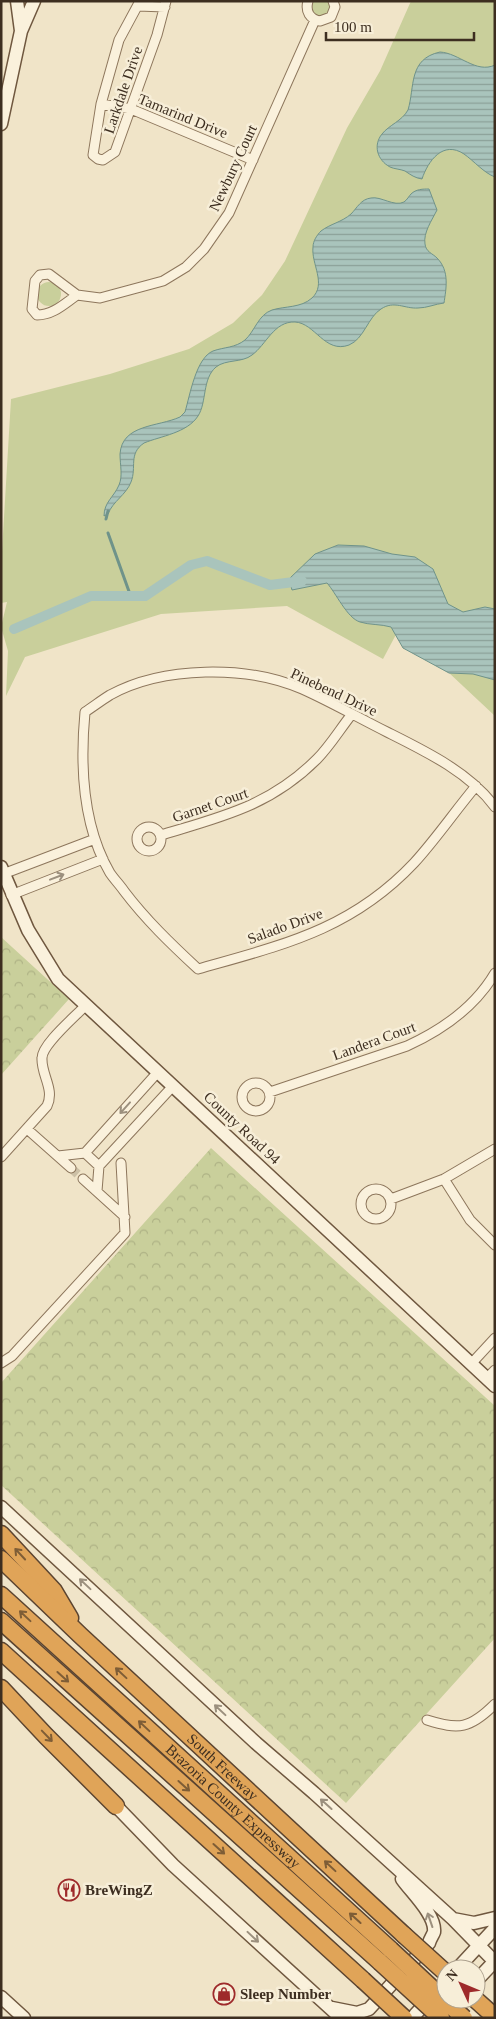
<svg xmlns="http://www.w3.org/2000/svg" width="496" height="2019" font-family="Georgia,serif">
<defs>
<pattern id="forest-crowns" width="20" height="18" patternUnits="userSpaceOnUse" patternTransform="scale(1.25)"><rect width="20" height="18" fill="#c9cf9b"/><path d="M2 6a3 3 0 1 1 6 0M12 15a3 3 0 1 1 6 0" fill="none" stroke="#aeb285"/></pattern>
<pattern id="water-rules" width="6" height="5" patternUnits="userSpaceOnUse" patternTransform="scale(1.25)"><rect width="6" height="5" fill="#a9c4bc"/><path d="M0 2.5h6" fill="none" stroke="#8ba098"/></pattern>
</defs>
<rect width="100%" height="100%" fill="#f0e4c8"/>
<path fill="#c9cf9b" d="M309,1h23l1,7 -8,9 -11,-1z
M411,1h84v715l-95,-89 -17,32 -96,-53 -126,8 -136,43 -19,39 2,-45 -7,-24 6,-25 -6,1v-35l10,-169 99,-25 79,-25 44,-26 29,-28 23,-34 62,-133 33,-57z
M37 294a12 12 0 1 1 24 0a12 12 0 1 1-24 0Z"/>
<path fill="url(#forest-crowns)" d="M1,937l68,62 -68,76z
M211,1148l284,258v232l-149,165 -345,-318v-102z"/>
<path fill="url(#water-rules)" stroke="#6f938a" d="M440,52c19,1 36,22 55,13v112c-11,-4 -21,-16 -31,-23 -21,-14 -36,7 -42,25 -7,-1 -11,-4 -17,-8 -5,-2 -11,-2 -15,-4 -13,-7 -17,-22 -8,-33 7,-9 20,-13 26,-24 7,-23 0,-51 32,-58z
M429,189l8,21c-5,10 -14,23 -12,34 1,8 7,9 12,14 13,13 9,31 7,45 -9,1 -17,5 -26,5 -13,1 -24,-8 -37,1 -13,8 -17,30 -32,36 -24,9 -34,-22 -54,-23 -21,-1 -29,23 -43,33 -10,8 -26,4 -36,12 -14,12 -9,35 -18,49 -11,17 -37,20 -54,27 -16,11 -7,24 -13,39 -5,13 -18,19 -23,32l-4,2c0,-14 10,-19 15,-31 4,-9 1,-20 1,-31 2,-30 38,-27 60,-37l5,-5c5,-17 11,-54 28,-61 11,-4 22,-3 32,-11 10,-9 13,-25 27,-30 13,-4 29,-2 40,-12 15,-14 -1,-34 1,-51 0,-6 4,-12 8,-16 9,-7 21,-9 30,-17 6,-6 10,-15 20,-16 10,-2 23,9 33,4 3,-2 5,-6 7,-8 5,-5 12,-5 18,-5z
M338,545l26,1 28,8 23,3 18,12 15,35 15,8 22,-5 10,2v71l-22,-6 -24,-1 -46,-25 -12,-21c-10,-3 -22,-2 -31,-5 -13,-4 -24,-29 -33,-39l-35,7 -3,-11 26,-25z"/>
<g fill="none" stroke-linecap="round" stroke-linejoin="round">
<path stroke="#6f938a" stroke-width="3" d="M106,519l2,-8
M108,533l23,64"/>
<path stroke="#a9c4bc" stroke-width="10" d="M14,629l77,-33h54l46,-31 16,-4 63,24 32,-4"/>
<path stroke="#ccc0a6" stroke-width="9" stroke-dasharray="9 4.5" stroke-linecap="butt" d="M71,1168l12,11"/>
<g stroke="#8d765c" stroke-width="11">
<path id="street" d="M140,1l-21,39 -18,64 -8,51 5,4 5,1 12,-8 42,-117 9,-34
M308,1c-3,11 2,18 12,20l11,-4 4,-10 -2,-6
M138,6l27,1
M101,104l30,5 122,51
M77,295c-13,9 -24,20 -40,20l-5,-6 3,-28 5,-6 9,-1 28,21 23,3 63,-17 23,-14 18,-18 25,-36 86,-193
M476,786c-21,25 -40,53 -62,77 -63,67 -132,82 -216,106 -27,-25 -52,-49 -74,-78 -4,-6 -10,-12 -14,-18 -28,-48 -30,-108 -25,-161 9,-6 17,-12 25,-17 53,-29 137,-30 192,-6 29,13 57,29 85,43 38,19 82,40 108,75
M137 839a12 12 0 1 1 24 0a12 12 0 1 1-24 0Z
M161,835c60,-18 109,-29 156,-76 13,-13 23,-30 35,-45
M3,874l92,-35
M11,895l92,-36
M242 1097a14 14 0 1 1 28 0a14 14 0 1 1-28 0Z
M270,1092l137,-46c35,-16 68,-39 88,-73
M27,1129l44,39
M85,1153l73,-81
M58,1156l27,-3 14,13
M1,1157l46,-51c8,-17 -6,-31 -5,-48 0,-14 34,-42 44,-53
M83,1179l42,38
M444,1179l26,41 25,25
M361 1204a15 15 0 1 1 30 0a15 15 0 1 1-30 0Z
M97,1191l2,-25 74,-80
M391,1199l53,-20 51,-30
M1,1363l11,-7 113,-123 -4,-70
M471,1364l24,-26
M487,1378l8,-8
M427,1720c32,10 43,9 68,-16"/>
</g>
<g stroke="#6f573f" stroke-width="15">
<path id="secondary" d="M17,1l4,30
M1,124l20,-93 13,-30
M1,867l27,63 30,49 437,407
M1,1507l255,236 58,50 139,126 42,43
M116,1806l57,59 168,153
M453,1919l21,4 21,-5
M457,1969l38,-41
M476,1981l19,-20
M1,1997l23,21
M332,2008l25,5 12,-4 60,-66c1,-4 4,-8 5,-11 2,-17 -23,-40 -32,-53
M412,2018l34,-37"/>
</g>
<g stroke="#5b4430" stroke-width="19">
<g id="highway">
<path d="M1,1534l53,57 16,27"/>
<path id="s1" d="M1,1559l79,76 324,300"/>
<path id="s2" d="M1,1595l390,355"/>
<path d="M1,1621l379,341"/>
<path d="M1,1651l362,329"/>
<path d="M1,1688l45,48 70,70"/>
<path d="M475,1999l20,18"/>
</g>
</g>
<use href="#street" stroke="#faf1dc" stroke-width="9"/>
<use href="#secondary" stroke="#faf1dc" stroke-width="12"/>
<use href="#highway" stroke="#e0a458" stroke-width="16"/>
<g stroke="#5b4430" stroke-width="19" stroke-linecap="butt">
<path id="highway-bridge" d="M404,1935l42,38
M391,1950l73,68
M380,1962l61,56
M363,1980l41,38"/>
</g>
<use href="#highway-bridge" stroke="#e0a458" stroke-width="16"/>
</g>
<defs><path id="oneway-shaft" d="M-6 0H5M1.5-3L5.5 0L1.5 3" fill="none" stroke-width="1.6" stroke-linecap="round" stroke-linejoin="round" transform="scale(1.25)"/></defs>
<g stroke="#9c907e">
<use href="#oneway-shaft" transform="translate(57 877) rotate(-21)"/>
<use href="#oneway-shaft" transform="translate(125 1108) rotate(132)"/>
<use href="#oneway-shaft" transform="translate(85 1584) rotate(-137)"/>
<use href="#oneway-shaft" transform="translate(220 1710) rotate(-137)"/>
<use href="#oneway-shaft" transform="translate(326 1804) rotate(-138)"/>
<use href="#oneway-shaft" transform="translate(430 1920) rotate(-109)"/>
<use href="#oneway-shaft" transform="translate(253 1937) rotate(43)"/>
</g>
<g stroke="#7e5d36">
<use href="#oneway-shaft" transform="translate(20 1554) rotate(-133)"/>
<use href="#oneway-shaft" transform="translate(25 1616) rotate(-137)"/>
<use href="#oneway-shaft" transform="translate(121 1673) rotate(-137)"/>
<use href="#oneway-shaft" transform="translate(63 1677) rotate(42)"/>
<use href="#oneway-shaft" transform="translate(144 1726) rotate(-137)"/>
<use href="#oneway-shaft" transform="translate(47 1736) rotate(46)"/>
<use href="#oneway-shaft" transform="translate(184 1786) rotate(42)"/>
<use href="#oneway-shaft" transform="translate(219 1849) rotate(42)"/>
<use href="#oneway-shaft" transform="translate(330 1866) rotate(-137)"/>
<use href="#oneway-shaft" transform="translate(355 1918) rotate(-138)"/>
</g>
<defs>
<g id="restaurant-ring" transform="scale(1.125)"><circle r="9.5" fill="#f7eed8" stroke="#9e2a2b" stroke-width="1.5"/><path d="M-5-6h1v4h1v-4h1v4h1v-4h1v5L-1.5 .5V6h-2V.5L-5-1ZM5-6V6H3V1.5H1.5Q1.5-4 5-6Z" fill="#9e2a2b"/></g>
<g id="shop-ring" transform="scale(1.125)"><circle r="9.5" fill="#f7eed8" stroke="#9e2a2b" stroke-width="1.5"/><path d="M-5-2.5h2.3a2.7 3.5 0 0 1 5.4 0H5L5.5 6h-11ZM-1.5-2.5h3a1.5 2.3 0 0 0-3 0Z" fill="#9e2a2b"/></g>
</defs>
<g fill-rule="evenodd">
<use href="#restaurant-ring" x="69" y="1890"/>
<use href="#shop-ring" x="224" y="1994"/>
</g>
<g text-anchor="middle" stroke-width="5" stroke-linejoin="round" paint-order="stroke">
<g font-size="15" fill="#3d2e20" stroke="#f7eed8">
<text transform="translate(123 90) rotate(-71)" y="5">Larkdale Drive</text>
<text transform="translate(183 116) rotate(22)" y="5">Tamarind Drive</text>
<text transform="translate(233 168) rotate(-65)" y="5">Newbury Court</text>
<text transform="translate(334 692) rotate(25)" y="5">Pinebend Drive</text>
<text transform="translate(210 805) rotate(-19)" y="5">Garnet Court</text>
<text transform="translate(285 926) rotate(-20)" y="5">Salado Drive</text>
<text transform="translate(374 1041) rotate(-20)" y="5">Landera Court</text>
<text transform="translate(242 1128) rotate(43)" y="5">County Road 94</text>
<text dy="5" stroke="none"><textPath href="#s1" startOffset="304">South Freeway</textPath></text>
<text dy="5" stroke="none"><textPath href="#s2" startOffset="314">Brazoria County Expressway</textPath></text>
</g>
<g font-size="15" font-weight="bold" fill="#3d2e20" stroke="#f7eed8" text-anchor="start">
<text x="85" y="1895">BreWingZ</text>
<text x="240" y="1999">Sleep Number</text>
</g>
</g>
<rect width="496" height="2019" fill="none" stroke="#3d2e20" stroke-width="5"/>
<g transform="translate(461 1984) rotate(314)"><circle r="24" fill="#f7eed8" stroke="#ada18e"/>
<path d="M0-4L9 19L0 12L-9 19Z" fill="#9e2a2b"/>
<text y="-8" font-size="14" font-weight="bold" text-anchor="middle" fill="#3d2e20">N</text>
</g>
<path d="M326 32v8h148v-8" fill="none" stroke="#3d2e20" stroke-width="2.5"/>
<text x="334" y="32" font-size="15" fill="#3d2e20" stroke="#f7eed8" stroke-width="4" paint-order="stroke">100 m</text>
</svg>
